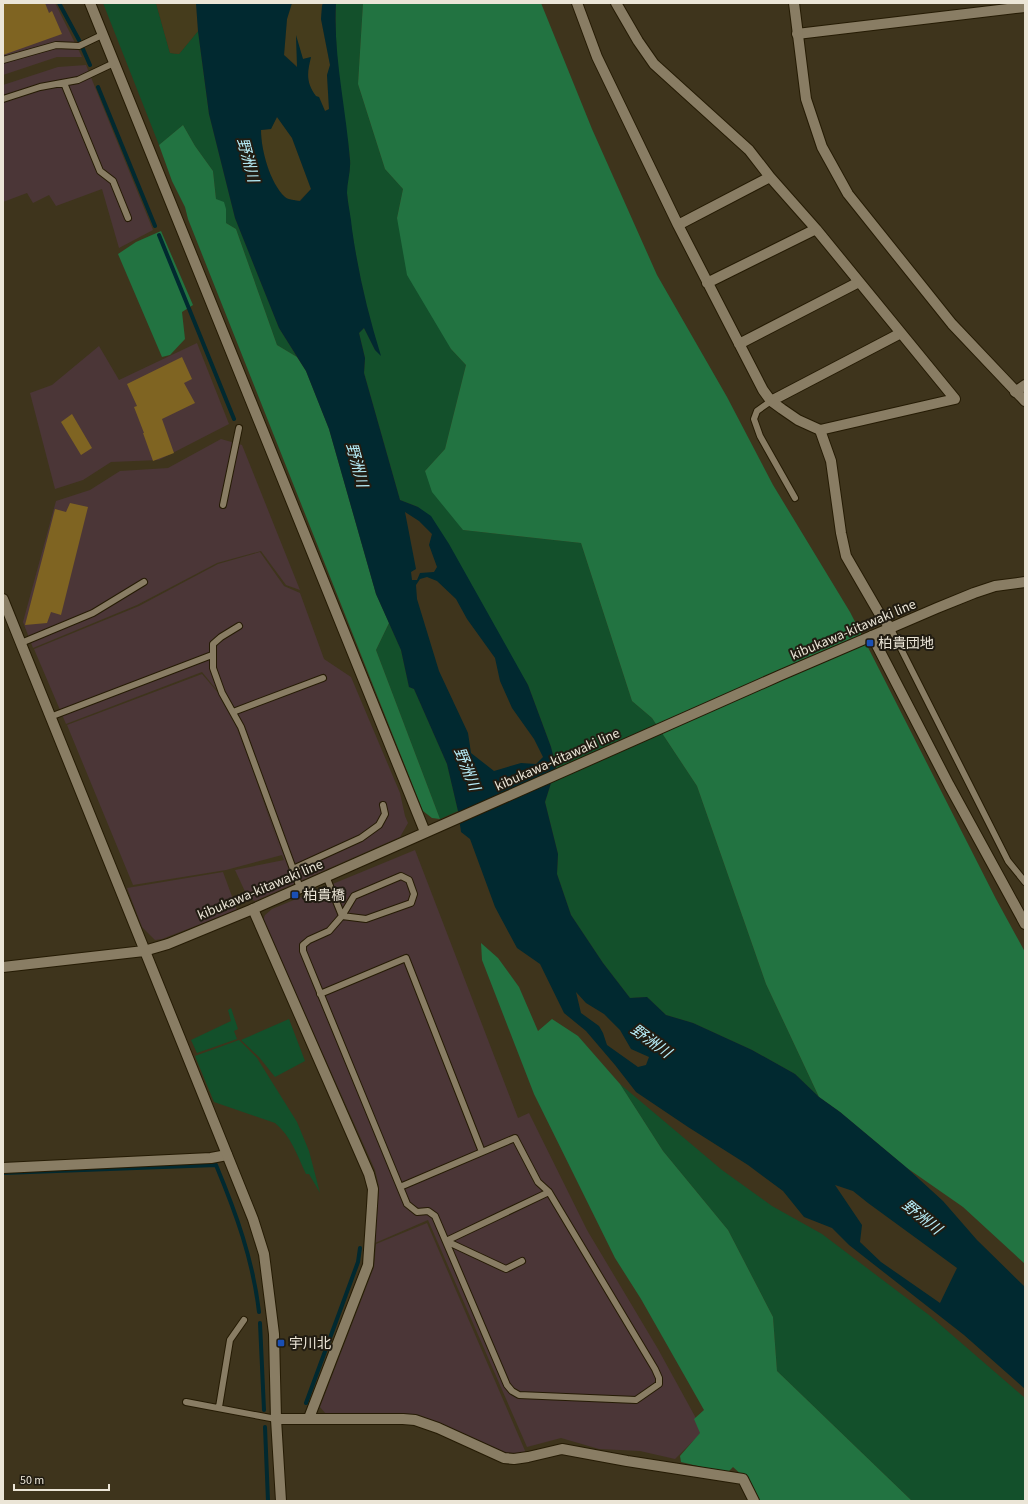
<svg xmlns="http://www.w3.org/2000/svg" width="1028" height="1504" font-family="'Source Sans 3','Noto Sans JP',sans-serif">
<rect width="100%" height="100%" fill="#3e341c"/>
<path fill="#4b3637" d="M3,3h52l27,54h-25l-54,18z
M86,65l67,165 -34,18 -17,-59 -46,17 -7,-11 -16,8 -6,-10 -24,9v-117l55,-18z
M197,343l32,81 -70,36 -48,2 -28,18 -28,9 -25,-96 22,-8 47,-39 20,34z
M221,439l21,6 58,145 -14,-5 -25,-34 -44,12 -80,42 -104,43 -10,-26 33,-121 34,-11 30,-19 48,-3z
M260,552l24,34 16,7 24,66 27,18 49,116 5,23 3,7 -8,14 -145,64 -7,-3 -13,-28 49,-10 -2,-5 -56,15 -93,15 -66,-160 135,-51 18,21 18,31 42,124 -40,-122 -19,-33 -19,-23 -136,52 -32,-75 105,-43 79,-42z
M415,850l103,268 11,-5 58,117 71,119 45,82 -28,28 -35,-8 -41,-2 -38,-11 -34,9 -99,-227 -53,23 4,-56 -4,-17 -112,-250 2,-5 7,-6z
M223,872l14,38 -75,29 -7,1 -13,-13 -15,-39z
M427,1223l99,230 -10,3 -12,-2 -67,-32 -23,-8h-88l-6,-7 54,-140 2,-23z"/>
<path fill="#13502b" d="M103,3h53l14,50 9,1 19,-23 11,83 26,104 44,110 18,29 -20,-12 -41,-116 -10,-6v-14l-10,-10 -3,-28 -18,-25 -12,-21 -24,20z
M336,3h27l-5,81 27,85 18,20 -6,29 54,131 15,16 -21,84 -20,22 38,59 118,13 51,158 20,17 45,68 69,198 53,113 -24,-23 -43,-24 -59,-27 -27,-8 -19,-18 -17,1 -27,-35 -32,-48 -14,-41 1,-20 -13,-52 11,-35 -5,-20 -23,-62 -110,-178 -18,-7 -36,-127 1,-15 -6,-25 5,-5 11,22 5,4c-16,-51 -27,-106 -33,-160 -1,-11 4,-23 3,-34 -1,-14 -4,-28 -6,-42 -5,-36 -10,-79 -8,-115z
M389,623l12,27 8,37 5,2 33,75 11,47 -18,8 -64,-169z
M231,1008l7,21 -4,2 3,8 -40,14 -6,-13 40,-19 -3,-11z
M289,1019l16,42 -30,16 -16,-20 -18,-17z
M239,1040l18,18 40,64 12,29 11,42 -11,-19h-3c-9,-19 -15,-38 -31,-51l-61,-21 -19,-46z
M620,1084l102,86 50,36 50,28 107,81 96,83v103h-113l-135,-130 -4,-54 -45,-87 -65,-79z"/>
<path fill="#227341" d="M363,3h178l51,126 65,146 70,122 46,88 77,127 146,287 29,53v312l-62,-57 -56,-39 -67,-56 -21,-15 -53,-113 -69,-198 -45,-68 -20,-17 -51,-158 -118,-13 -31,-38 -7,-21 20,-22 21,-84 -15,-16 -44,-74 -10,-57 6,-29 -18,-20 -27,-85z
M183,125l12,21 18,25 3,28 8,3 2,7v14l10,6 41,116 20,12 9,14 23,58 47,165 13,29 -13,27 64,169 -8,-1 -9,-7 -235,-592 -3,-12 -13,-26 -13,-36z
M161,231l32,74 -11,7 3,27 -15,16 -8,2 -44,-103 18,-12z
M481,943l17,15 21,29 19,44 14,-12 26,17 42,48 43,67 65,79 45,87 4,54 135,130h-156l-12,-24 -11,-10 -6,6 -46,-11 -1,-6 20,-23 -6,-14 10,-9 -63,-111 -26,-41 -81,-164 -52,-134z"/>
<path fill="#453c1c" d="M156,3h40l2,28 -19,23 -9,-1z
M292,3h31l-1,3 -1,13 9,46 -3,11 2,34 -4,1 -6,-14h-3c-10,-14 -10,-24 -5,-40l-8,2 -7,-21 2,29 -14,-12 3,-36z
M277,117l15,21 19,51 -12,12c-4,-1 -11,-1 -14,-4 -15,-14 -24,-47 -24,-67l10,-1z"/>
<path fill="#012930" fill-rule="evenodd" d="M196,3h96l-5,16 -3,36 13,12 -1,-32 7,24 8,-2c-4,16 -5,26 5,39l3,1 6,14 4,-2 -2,-34 3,-10 -9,-46 1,-13 1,-3h13c-3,52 10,105 14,157 1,11 -3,22 -3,33 1,12 4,24 5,36 6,43 16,85 29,127l-6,-6 -11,-22 -5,5 6,25 -1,15 36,127 18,7 13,9 18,28 79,141 23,62 5,20 -11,35 13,52 -1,20 14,41 32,48 27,35 17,-1 19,18 27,8 59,27 43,24 24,23 21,15 67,56 36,33 34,39 48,47v102l-61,-54 -115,-90 -17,-17 -28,-11 -21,-26 -35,-26 -60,-38 -52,-35 -21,-27 -29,-34 -22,-18 -24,-49 -23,-16 -22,-41 -25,-68 -9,-7 -3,-21 -11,-47 -33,-75 -5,-2 -8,-37 -25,-56 -47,-165 -23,-58 -27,-43 -44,-110 -26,-104 -11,-83zM277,117l15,21 19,51 -11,12c-5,-1 -12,-1 -15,-4 -15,-14 -24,-47 -24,-67l10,-1zM405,512l14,9 13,13 -3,11 8,22 -3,5 -14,1 -3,7h-5l-1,-8 5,-3zM427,577l10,4 19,18 11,20 28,39 5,23 12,27 22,31 9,18 -7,7 -15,-1 -27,8 -23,-18 -3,-20 -29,-62 -22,-72 -1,-14 4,-6zM576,992l10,11 18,11 16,16 11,19 18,8 -3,8 -8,2 -31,-22 -4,-12 -4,-7 -18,-13zM835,1185l18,6 15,12 89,65 -17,35 -59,-41 -21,-20 2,-17z"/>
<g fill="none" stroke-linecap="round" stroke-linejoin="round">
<path stroke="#012930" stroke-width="4" d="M59,3l20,37 11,25
M98,87l57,139
M159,235l75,184
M3,1173l213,-8c20,48 37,95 43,147
M260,1323l4,87
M306,1403l52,-141 2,-14
M265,1427l3,74"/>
</g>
<path fill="#7f6422" d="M3,3h42l4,10 3,-2 10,23 -59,21z
M182,357l10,22 -8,4 11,20 -33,16 12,34 -21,8 -10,-28h1l-10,-26 3,-1 -10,-22z
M72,414l20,34 -11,7 -20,-33z
M70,503l18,4 -27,108 -10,-3 -4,11 -22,2 30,-116 11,3z"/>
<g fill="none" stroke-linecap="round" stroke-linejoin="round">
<g stroke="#251b04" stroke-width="8">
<path id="lane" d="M3,60l53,-15 23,1 23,-11
M64,83l36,88 13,10 15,37
M3,99l37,-12 38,-7 36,-17
M771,401l-14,10 -3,8 6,17 35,62
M223,505l16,-77
M239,626l-18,11 -8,7v24l9,25 19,34 59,161
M891,629l117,232 17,21
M21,643l72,-30 51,-31
M233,712l90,-34
M50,717l162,-62
M293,869l68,-31 18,-13 6,-11 -2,-9
M326,876l16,40
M342,916l24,3 45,-16 3,-9 -5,-14 -8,-4 -47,20 -12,20 -13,15 -20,9 -6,5v6l97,236 7,17 10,8 11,-1 7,5 72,169 5,6 7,4 117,5 23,-16v-6l-4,-9 -106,-177 -11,-10 -23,-44 -115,49
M320,994l86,-36 76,194
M446,1241l103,-49
M446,1241l60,28 16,-8
M186,1402l90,17
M219,1407l11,-67 14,-20"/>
</g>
<g stroke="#251b04" stroke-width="12">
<path id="street" d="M577,3l20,54 81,168 85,165 8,11 11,8 16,11 22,10 135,-31 -139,-170 -46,-52 -21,-27 -95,-86 -16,-23 -22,-38
M797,34l228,-27
M678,225l92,-48
M707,283l109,-54
M739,344l120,-62
M1015,392l10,-7
M771,401l130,-68
M820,430l11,31 10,72 5,23 33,57 12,16
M872,636l77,149 76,139
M253,909l116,265 4,15 -1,17 -4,59 -59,153
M3,1168l208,-10 16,-3
M276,1419h127l12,1 23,8 66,30 10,1 14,-2 34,-8 65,12 116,18 11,22"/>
</g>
<g stroke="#251b04" stroke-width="12">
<path id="secondary" d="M90,3l335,829
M794,3l12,96 16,48 26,47 104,130 73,77
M3,599l250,620 11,35 10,80 2,85 5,82
M3,967l141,-16 24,-7 85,-35 528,-234 156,-67 37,-15 21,-7 30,-4"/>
</g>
<use href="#lane" stroke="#897d64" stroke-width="6"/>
<use href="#street" stroke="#897d64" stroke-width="10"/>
<use href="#secondary" stroke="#897d64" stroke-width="10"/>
</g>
<g fill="#1a4fb4" stroke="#211c12" stroke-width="1.5">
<rect x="866" y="639" width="8" height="8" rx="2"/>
<rect x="291" y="891" width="8" height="8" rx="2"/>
<rect x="277" y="1339" width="8" height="8" rx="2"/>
</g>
<g text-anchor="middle" stroke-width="4" stroke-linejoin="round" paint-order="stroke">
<g font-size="14" fill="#ebe5d7" stroke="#211c12">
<text transform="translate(853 629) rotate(-23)" y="5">kibukawa-kitawaki line</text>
<text transform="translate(557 759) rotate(-24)" y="5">kibukawa-kitawaki line</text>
<text transform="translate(260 889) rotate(-23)" y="5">kibukawa-kitawaki line</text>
</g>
<g font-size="14" fill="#ebe5d7" stroke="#211c12" text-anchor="start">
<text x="878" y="648">柏貴団地</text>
<text x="303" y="900">柏貴橋</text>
<text x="289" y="1348">宇川北</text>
</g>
<g font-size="15" font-style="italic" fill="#b7edf8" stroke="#211c12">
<text transform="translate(248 160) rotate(75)" y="5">野洲川</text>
<text transform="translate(357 465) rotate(75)" y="5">野洲川</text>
<text transform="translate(467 769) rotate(68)" y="5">野洲川</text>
<text transform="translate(651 1041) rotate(36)" y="5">野洲川</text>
<text transform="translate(922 1217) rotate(39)" y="5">野洲川</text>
</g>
</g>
<rect width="1028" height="1504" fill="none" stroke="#ebe5d7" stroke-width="8"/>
<path d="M14 1484v6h95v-6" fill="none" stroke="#ebe5d7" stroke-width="2"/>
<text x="20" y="1484" font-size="12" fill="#ebe5d7" stroke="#211c12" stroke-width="3" paint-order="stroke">50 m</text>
</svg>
